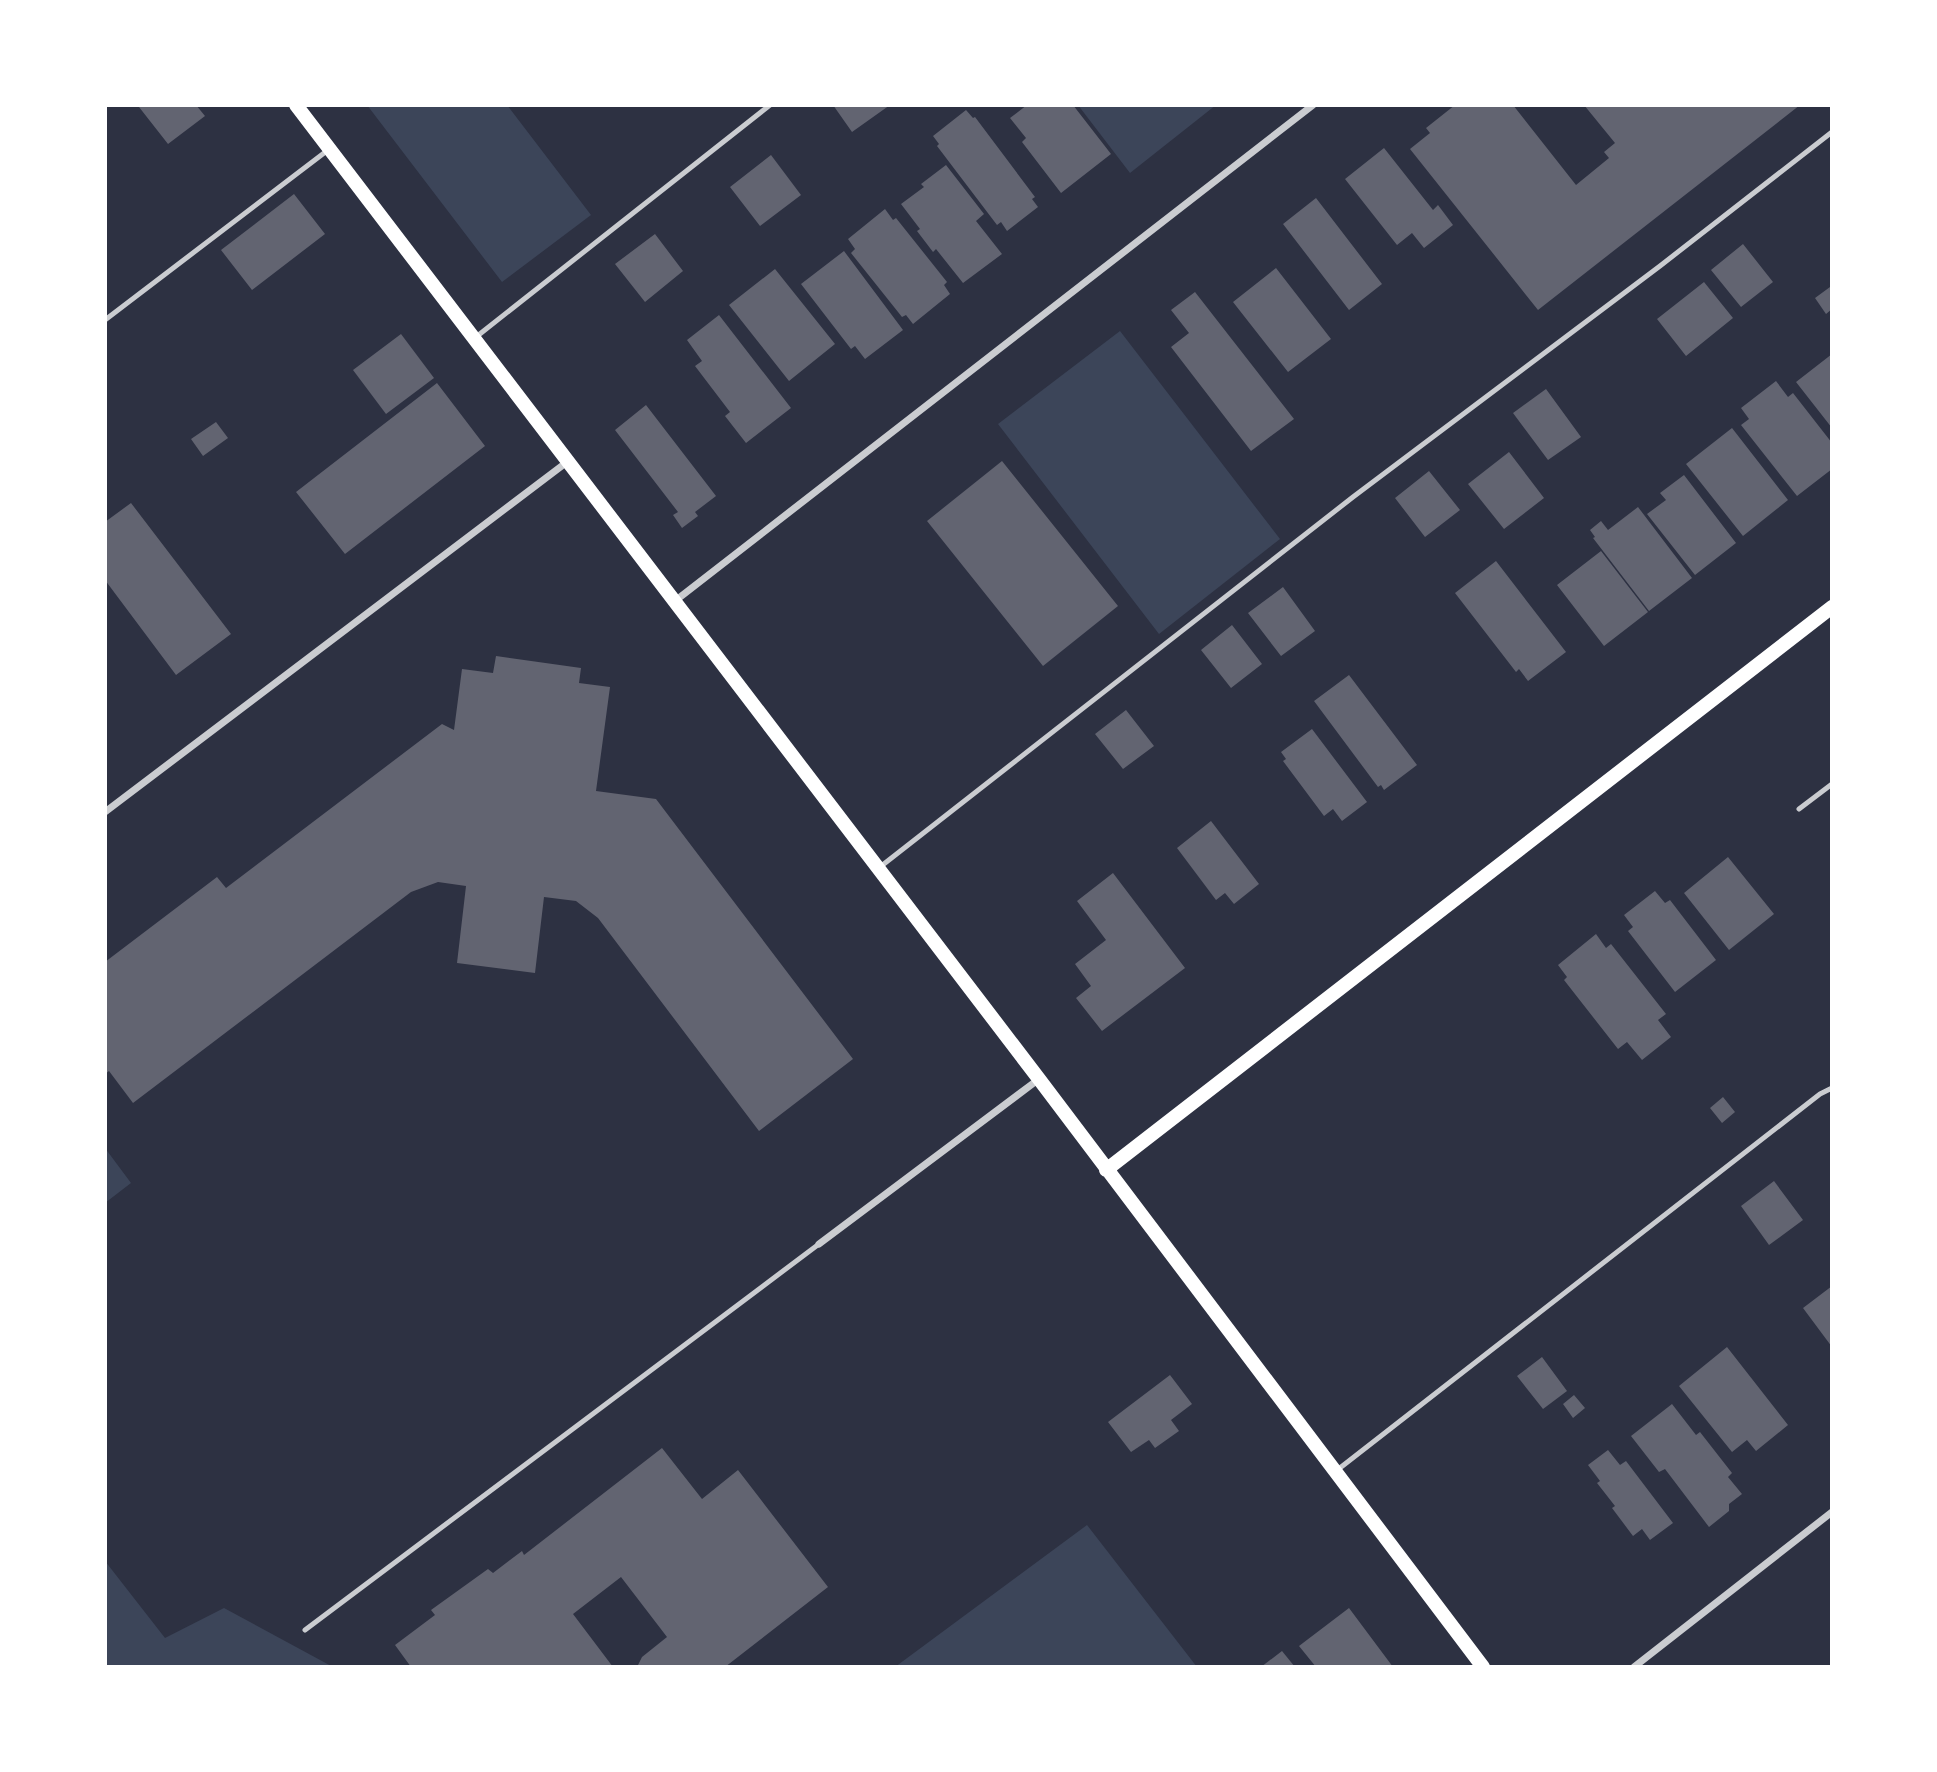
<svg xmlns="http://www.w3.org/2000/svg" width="1937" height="1772" font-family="Bitter,serif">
<rect width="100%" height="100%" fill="#2d3142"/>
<path fill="#3c4559" d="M367,105h140l84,110 -89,67z
M1078,105h138l-86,68z
M1120,331l160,208 -121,95 -161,-210z
M105,1148l26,35 -26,20z
M1087,1525l110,142h-302z
M105,1561l60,77 59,-30 109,59h-228z"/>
<path fill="#626471" d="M141,105h55l9,11 -37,28 -29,-37z
M833,105h57l-38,27z
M1027,105h46l38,49 -50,39 -39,-51 4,-4 -16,-20z
M1455,105h58l63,80 33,-27 -5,-6 11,-9 -31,-38h216l-262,205 -128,-161 20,-16 -4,-5z
M966,110l7,8 2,-1 60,80 -3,2 6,8 -31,24 -6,-9 -4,3 -60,-79 2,-2 -6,-8z
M1384,148l49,62 5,-5 15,20 -29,23 -12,-15 -15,12 -52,-66z
M771,155l30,40 -41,31 -30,-39z
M946,165l38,49 -8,7 26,33 -39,29 -27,-34 -3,3 -16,-21 3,-2 -19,-25 23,-17 -3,-3z
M294,194l31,40 -73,56 -31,-40z
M1316,198l66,86 -33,26 -66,-86z
M885,209l8,11 3,-2 51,64 -3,3 6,9 -37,30 -7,-9 -4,2 -51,-64 4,-4 -7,-10z
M655,234l28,37 -38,31 -30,-38z
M1743,244l30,38 -32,25 -30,-37z
M844,251l59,79 -38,29 -10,-13 -4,3 -50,-65z
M1276,268l55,71 -43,33 -55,-70z
M775,269l60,75 -46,37 -60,-76z
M1704,282l29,36 -47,38 -29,-37z
M1830,287l2,22 -6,5 -11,-16z
M1195,292l99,127 -43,32 -80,-104 18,-14 -18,-23z
M719,315l72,93 -45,35 -21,-27 5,-4 -35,-46 7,-5 -15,-21z
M401,334l33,44 -48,36 -33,-44z
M1832,354v74l-36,-46z
M1776,381l12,16 5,-4 39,50v26l-35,27 -56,-71 8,-6 -8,-11z
M437,383l48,63 -140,108 -49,-62z
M1546,389l35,48 -33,23 -35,-47z
M646,405l70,91 -21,16 3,4 -16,12 -9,-13 5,-3 -63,-82z
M216,422l12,16 -25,18 -12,-17z
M1732,428l56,72 -45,36 -57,-72z
M1509,452l35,46 -40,31 -36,-45z
M1002,461l116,145 -75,60 -116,-145z
M1429,471l31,39 -35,27 -30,-39z
M1684,475l52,68 -41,32 -48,-61 19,-14 -6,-7z
M131,503l100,131 -55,41 -71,-95v-58z
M1638,507l54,71 -43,33 -56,-73 2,-1 -5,-7 11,-9 7,9z
M1601,551l47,61 -44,34 -47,-61z
M1496,561l70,91 -38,29 -9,-12 -3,3 -61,-79z
M1283,587l32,44 -34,25 -33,-43z
M1232,625l30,39 -31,24 -30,-38z
M496,656l85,12 -2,15 31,4 -14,104 60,8 197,260 -94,72 -161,-213 -22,-17 -32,-4 -9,76 -78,-10 9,-77 -28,-4 -27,10 -278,211 -24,-32 -4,3v-112l112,-85 9,11 216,-164 12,6 8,-61 31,4z
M1349,675l68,90 -33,25 -3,-5 -3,2 -64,-86z
M1126,710l28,36 -31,23 -28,-35z
M1312,729l55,73 -25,19 -9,-12 -9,7 -41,-55 3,-2 -5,-7z
M1211,821l48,63 -25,20 -9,-11 -9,7 -39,-52z
M1728,857l46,57 -45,36 -45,-57z
M1113,873l72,95 -83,63 -26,-33 15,-12 -16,-22 31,-24 -29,-39z
M1655,891l10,12 5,-3 46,60 -41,32 -47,-61 5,-4 -9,-12z
M1596,934l10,14 5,-4 55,70 -8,6 13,17 -29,23 -15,-18 -9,7 -54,-69 3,-3 -9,-12z
M1723,1097l12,15 -13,11 -12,-15z
M1774,1181l29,39 -34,25 -28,-39z
M1832,1286v61l-29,-39z
M1727,1347l61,78 -32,26 -9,-11 -15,12 -53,-66z
M1542,1357l25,34 -24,18 -26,-33z
M1170,1375l22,29 -21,16 8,11 -24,17 -6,-8 -18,12 -23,-30z
M1574,1395l11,13 -12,10 -10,-14z
M1672,1404l24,31 4,-3 32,41 -4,4 14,17 -13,10v7l-20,16 -44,-58 -6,3 -28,-36z
M662,1448l40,51 36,-29 90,117 -103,80h-88l5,-10 25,-20 -46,-60 -48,37 40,53h-202l-16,-22 40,-30 -4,-5 57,-41 5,4 29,-22 2,4z
M1608,1450l12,15 6,-4 47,62 -23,17 -8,-11 -9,7 -21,-28 3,-2 -18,-23 3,-2 -12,-16z
M1349,1608l44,59h-77l-17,-21z
M1282,1651l13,16h-34z"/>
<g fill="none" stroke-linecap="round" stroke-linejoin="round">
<path stroke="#caccd0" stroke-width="5" d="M105,320l223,-170
M476,337l294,-232
M1799,809l33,-25
M880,867l473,-370 307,-231 172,-134
M1336,1471l484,-377 12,-6
M305,1630l514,-386"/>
<path stroke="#caccd0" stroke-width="7" d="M675,601l638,-496
M105,812l462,-350
M819,1244l220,-165
M1634,1667l198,-155"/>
<path stroke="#fff" stroke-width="14" d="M296,105l743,974 444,588
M1106,1170l726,-563"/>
</g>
<rect width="1937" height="1772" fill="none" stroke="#ffffff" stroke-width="214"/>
</svg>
